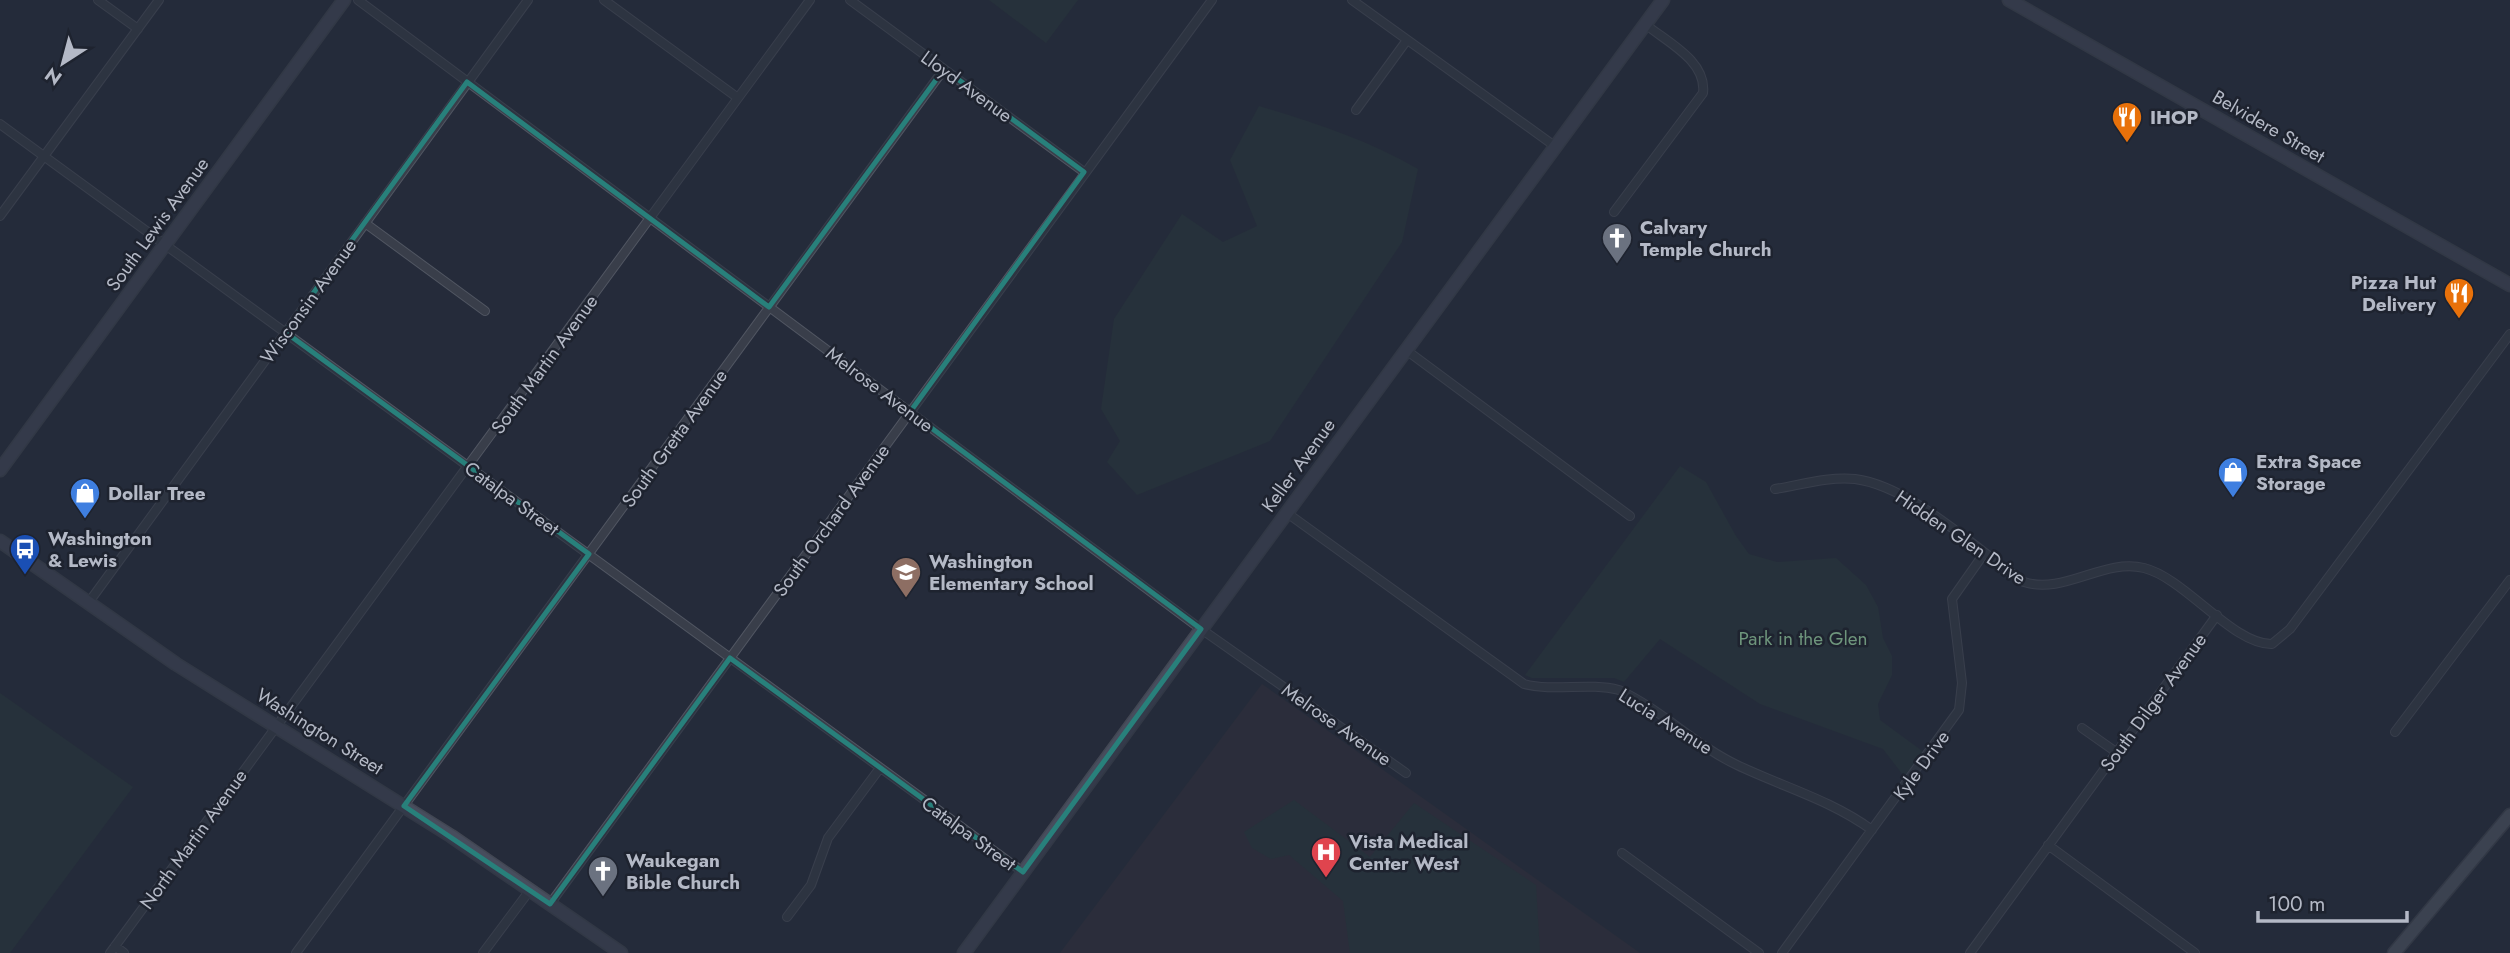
<svg xmlns="http://www.w3.org/2000/svg" width="2510" height="953" font-family="Jost,sans-serif">
<rect width="100%" height="100%" fill="#252b3a"/>
<path fill="#33303c" d="M1262,684l172,122 206,147h-580z"/>
<path fill="#28383c" d="M989,0h89l-32,43z
M1259,106c56,17 109,34 159,63l-16,73 -132,199 -133,54 -30,-33 13,-21 -19,-32 13,-90 68,-105 41,28 34,-16 -27,-66z
M1680,466l26,16 30,54 13,18 28,8 59,-4 30,27 12,22 5,31 9,18v19l-14,29 2,16 45,33 -19,26 -23,-30 -123,-45 -100,-65 -36,43 -10,-4h-82l-7,-3z
M0,693l133,94 -123,166h-10z
M1294,800l76,57 44,-54 122,82 4,68h-190l-7,-52 -54,-46 -18,4 -19,-11 -8,-16z"/>
<g fill="none" stroke-linecap="round" stroke-linejoin="round">
<g stroke="#515662" stroke-width="10">
<path id="street" d="M98,0l40,29
M358,0l836,624 212,149
M604,0l134,98
M850,0l234,172
M1352,0l204,147
M1356,110l51,-70
M0,124l1023,748
M1614,212l89,-119c4,-32 -36,-51 -58,-69
M0,216l159,-216
M365,223l120,88
M1406,350l224,166
M1775,489c25,-4 55,-13 80,-10 56,7 122,71 169,103 40,13 80,-24 120,-14 41,10 89,77 128,76l18,-15 220,-295
M1287,513l237,171c31,8 64,-2 95,6 43,20 76,55 118,75 46,22 94,35 135,65
M89,602l439,-602
M2082,728l34,24
M2395,732l115,-152
M2048,845l147,108
M1622,853l137,100
M550,904l662,-904
M787,917l24,-32 17,-47 52,-70
M115,946l9,7
M110,953l700,-953
M296,953l648,-884
M483,953l47,-63
M1782,953l177,-243 3,-27 -10,-84 31,-44
M1970,953l247,-338"/>
</g>
<g stroke="#424753" stroke-width="15">
<path id="secondary" d="M2009,0l501,285
M0,470l344,-470
M0,541l176,123 275,172 170,117
M964,953l699,-953"/>
</g>
<g stroke="#424753" stroke-width="15">
<path id="primary" d="M2394,953l116,-138"/>
</g>
<use href="#street" stroke="#393e4a" stroke-width="8"/>
<use href="#secondary" stroke="#474d5d" stroke-width="12"/>
<use href="#primary" stroke="#575d6a" stroke-width="12"/>
</g>
<path d="M0 0H2510V953H0ZM944,69l140,103 -174,240 291,217 -178,243 -293,-214 -180,246 -146,-98 185,-252 -304,-222 182,-250 302,225z" fill="#252b3a" fill-opacity=".55" fill-rule="evenodd"/>
<path fill="none" stroke="#28807b" stroke-width="5" stroke-linejoin="round" d="M944,69l140,103 -174,240 291,217 -178,243 -293,-214 -180,246 -146,-98 185,-252 -304,-222 182,-250 302,225z"/>
<defs>
<g id="restaurant-pin" transform="scale(1.575)"><path d="M0 17L-7.5 6A9.5 9.5 0 1 1 7.5 6Z" fill="#e8710a" stroke="#1e232f"/><path d="M-5-6h1v4h1v-4h1v4h1v-4h1v5L-1.5 .5V6h-2V.5L-5-1ZM5-6V6H3V1.5H1.5Q1.5-4 5-6Z" fill="#fff"/></g>
<g id="church-pin" transform="scale(1.575)"><path d="M0 17L-7.5 6A9.5 9.5 0 1 1 7.5 6Z" fill="#6b7280" stroke="#1e232f"/><path d="M-1.2-6h2.4v3.5h3.3v2.4h-3.3V6h-2.4V-.1h-3.3v-2.4h3.3Z" fill="#fff"/></g>
<g id="shop-pin" transform="scale(1.575)"><path d="M0 17L-7.5 6A9.5 9.5 0 1 1 7.5 6Z" fill="#3f7fe0" stroke="#1e232f"/><path d="M-5-2.5h2.3a2.7 3.5 0 0 1 5.4 0H5L5.5 6h-11ZM-1.5-2.5h3a1.5 2.3 0 0 0-3 0Z" fill="#fff"/></g>
<g id="bus-pin" transform="scale(1.575)"><path d="M0 17L-7.5 6A9.5 9.5 0 1 1 7.5 6Z" fill="#1a4fb4" stroke="#1e232f"/><path d="M-5-6H5V4H4V6H2V4H-2V6H-4V4H-5ZM-3.5-4V0h7V-4ZM-3.5 1.2v1.5H-2V1.2ZM2 1.2v1.5H3.5V1.2Z" fill="#fff"/></g>
<g id="school-pin" transform="scale(1.575)"><path d="M0 17L-7.5 6A9.5 9.5 0 1 1 7.5 6Z" fill="#8d6e63" stroke="#1e232f"/><path d="M0-5L7-2L0 1L-7-2ZM-4 1L0 2.5L4 1V4Q0 6-4 4Z" fill="#fff"/></g>
<g id="hospital-pin" transform="scale(1.575)"><path d="M0 17L-7.5 6A9.5 9.5 0 1 1 7.5 6Z" fill="#e0444e" stroke="#1e232f"/><path d="M-5-5h3v3.5h4V-5h3V5h-3V1.5h-4V5h-3Z" fill="#fff"/></g>
</defs>
<g fill-rule="evenodd">
<use href="#restaurant-pin" x="2127" y="117"/>
<use href="#church-pin" x="1617" y="238"/>
<use href="#restaurant-pin" x="2459" y="293"/>
<use href="#shop-pin" x="2233" y="472"/>
<use href="#shop-pin" x="85" y="493"/>
<use href="#bus-pin" x="25" y="549"/>
<use href="#school-pin" x="906" y="572"/>
<use href="#hospital-pin" x="1326" y="852"/>
<use href="#church-pin" x="603" y="871"/>
</g>
<g text-anchor="middle" stroke-width="5" stroke-linejoin="round" paint-order="stroke">
<g font-size="19" fill="#b4b9c6" stroke="#1e232f">
<text transform="translate(967 86) rotate(36)" y="7">Lloyd Avenue</text>
<text transform="translate(2269 126) rotate(30)" y="7">Belvidere Street</text>
<text transform="translate(157 224) rotate(-54)" y="7">South Lewis Avenue</text>
<text transform="translate(308 301) rotate(-54)" y="7">Wisconsin Avenue</text>
<text transform="translate(544 364) rotate(-54)" y="7">South Martin Avenue</text>
<text transform="translate(880 389) rotate(37)" y="7">Melrose Avenue</text>
<text transform="translate(674 438) rotate(-54)" y="7">South Gretta Avenue</text>
<text transform="translate(1298 465) rotate(-54)" y="7">Keller Avenue</text>
<text transform="translate(512 498) rotate(36)" y="7">Catalpa Street</text>
<text transform="translate(831 520) rotate(-54)" y="7">South Orchard Avenue</text>
<text transform="translate(1961 537) rotate(34)" y="7">Hidden Glen Drive</text>
<text transform="translate(2153 702) rotate(-54)" y="7">South Dilger Avenue</text>
<text transform="translate(1666 721) rotate(32)" y="7">Lucia Avenue</text>
<text transform="translate(1337 724) rotate(35)" y="7">Melrose Avenue</text>
<text transform="translate(320 731) rotate(32)" y="7">Washington Street</text>
<text transform="translate(1921 765) rotate(-54)" y="7">Kyle Drive</text>
<text transform="translate(969 833) rotate(36)" y="7">Catalpa Street</text>
<text transform="translate(193 839) rotate(-54)" y="7">North Martin Avenue</text>
</g>
<g font-size="19" font-weight="bold" fill="#b4b9c6" stroke="#1e232f" text-anchor="start">
<text x="2150" y="124">IHOP</text>
<text x="1640" y="234">Calvary<tspan x="1640" dy="22">Temple Church</tspan></text>
<text x="2436" y="289" text-anchor="end">Pizza Hut<tspan x="2436" dy="22">Delivery</tspan></text>
<text x="2256" y="468">Extra Space<tspan x="2256" dy="22">Storage</tspan></text>
<text x="108" y="500">Dollar Tree</text>
<text x="48" y="545">Washington<tspan x="48" dy="22">&amp; Lewis</tspan></text>
<text x="929" y="568">Washington<tspan x="929" dy="22">Elementary School</tspan></text>
<text x="1349" y="848">Vista Medical<tspan x="1349" dy="22">Center West</tspan></text>
<text x="626" y="867">Waukegan<tspan x="626" dy="22">Bible Church</tspan></text>
</g>
<g font-size="19" fill="#6e957c" stroke="#1e232f">
<text x="1803" y="645">Park in the Glen</text>
</g>
</g>
<g transform="translate(63 63) rotate(216)" stroke="#1e232f" stroke-width="5" paint-order="stroke">
<path d="M0-5L12 26L0 18L-12 26Z" fill="#b4b9c6"/>
<text y="-10" font-size="19" font-weight="bold" text-anchor="middle" fill="#b4b9c6">N</text>
</g>
<path d="M2258 911v10h149v-10" fill="none" stroke="#b4b9c6" stroke-width="3.5"/>
<text x="2268" y="911" font-size="21" fill="#b4b9c6" stroke="#1e232f" stroke-width="5" paint-order="stroke">100 m</text>
</svg>
